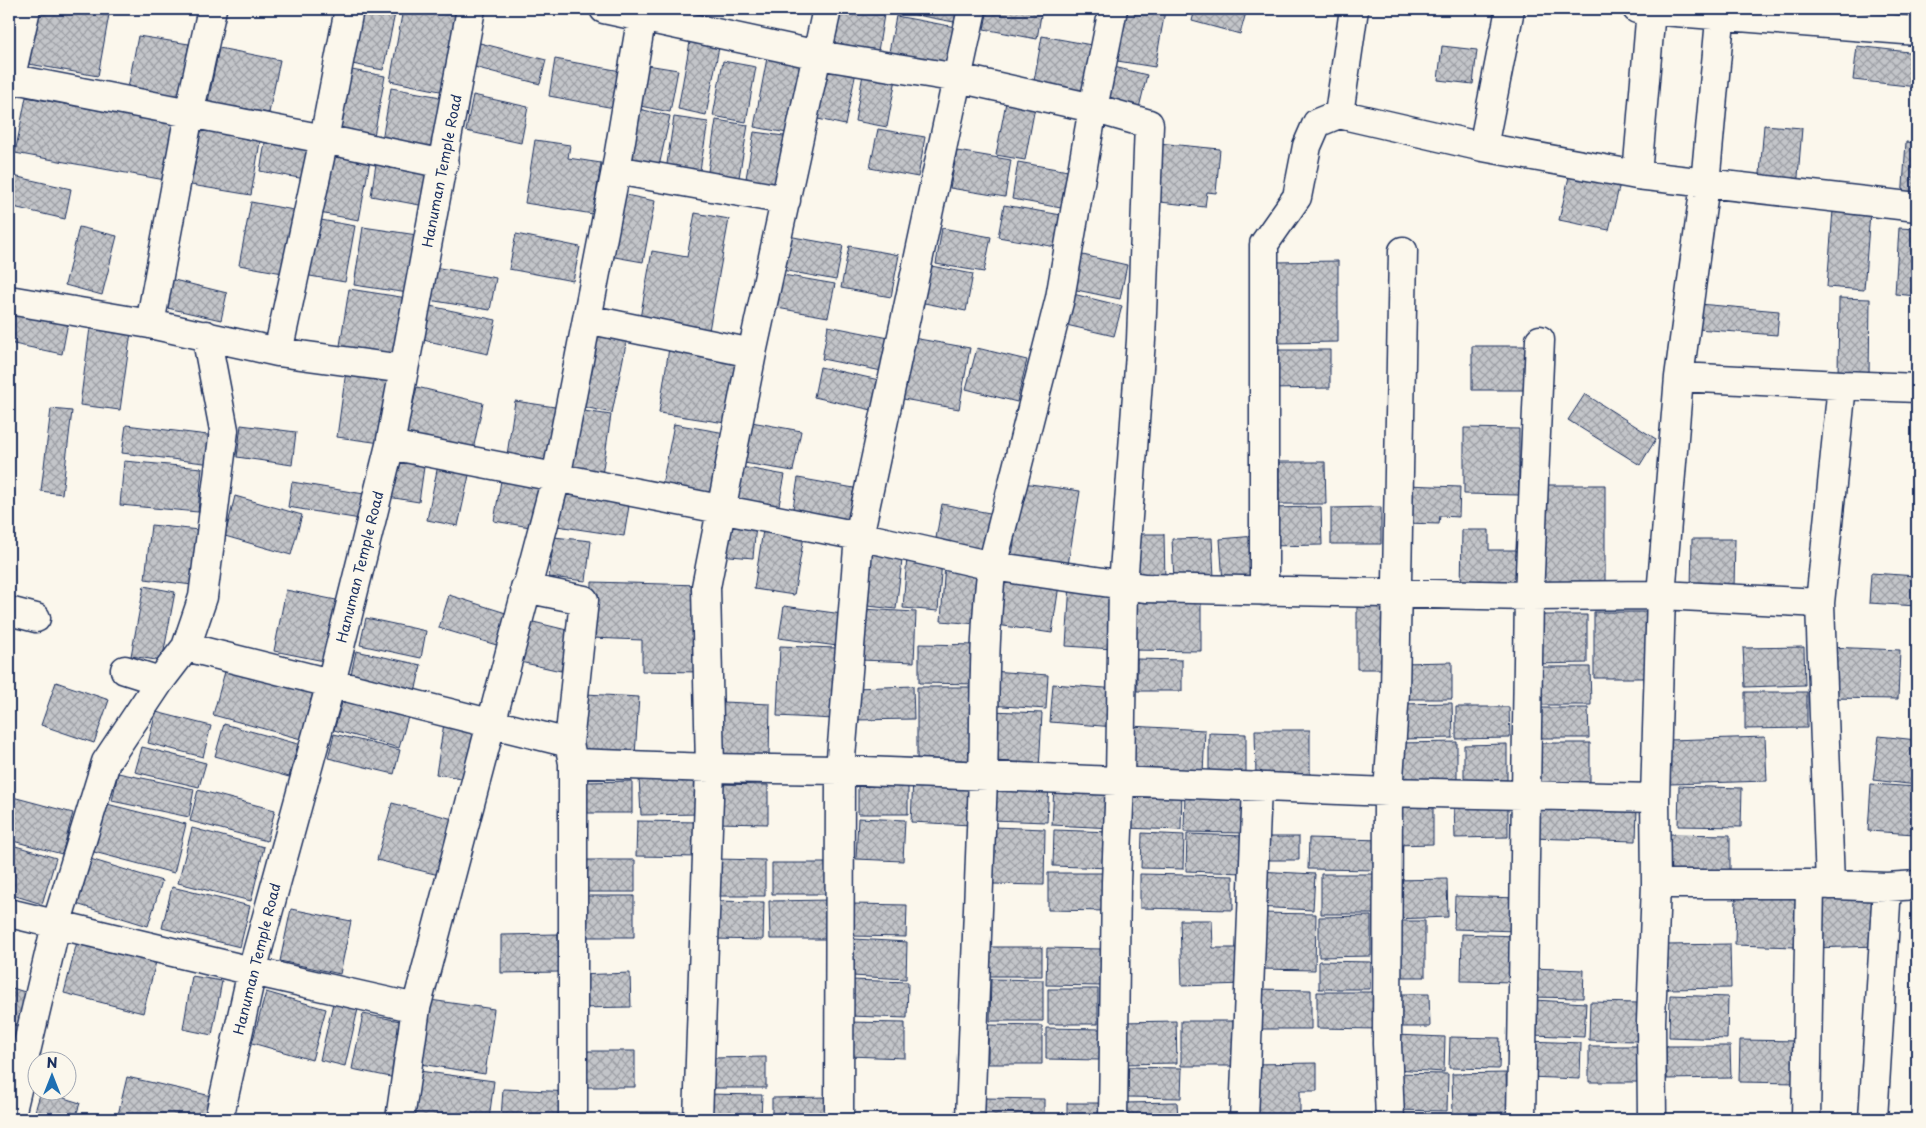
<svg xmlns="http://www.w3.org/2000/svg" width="1926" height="1128" font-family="'Playpen Sans',sans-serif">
<defs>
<pattern id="building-cross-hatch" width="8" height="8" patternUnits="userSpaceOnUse" patternTransform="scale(1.25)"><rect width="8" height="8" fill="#c3c5c9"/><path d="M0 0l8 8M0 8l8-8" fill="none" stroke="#9ea0a6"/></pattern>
</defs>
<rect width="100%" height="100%" fill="#fbf7ec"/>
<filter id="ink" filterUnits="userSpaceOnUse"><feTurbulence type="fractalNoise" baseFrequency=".02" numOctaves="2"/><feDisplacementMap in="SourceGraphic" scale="10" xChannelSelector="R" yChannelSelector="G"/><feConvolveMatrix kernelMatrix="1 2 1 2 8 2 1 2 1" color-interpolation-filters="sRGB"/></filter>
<g filter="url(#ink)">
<path fill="url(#building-cross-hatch)" stroke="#1b2f5e" d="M39,9h71l-12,67 -69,-12z
M358,9h38l-13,61 -36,-7z
M403,9h58l-16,83 -55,-11z
M838,9h47l-7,42 -46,-9z
M900,9h57l-3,13 -54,-10z
M988,9h54l-5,30 -53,-10z
M1120,9h30l15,2 -10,56 -44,-7z
M1195,9h52l-7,25 -48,-13z
M896,16l59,11 -6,36 -60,-11z
M138,36l51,8 -10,52 -51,-8z
M1042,36l55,10 -8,46 -55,-11z
M690,42l29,5 -13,68 -28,-6z
M480,43l66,17 -6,24 -66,-17z
M1442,46l35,4 -4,34 -35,-4z
M1857,46l60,7v34l-64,-7z
M219,48l61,12 -11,53 -61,-11z
M767,58l39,7 -13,69 -39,-7z
M555,59l66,12 -7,37 -65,-12z
M723,61l33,6 -10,55 -33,-6z
M647,65l31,5 -8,42 -30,-6z
M821,65l35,7 -11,53 -36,-8z
M1110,66l37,9 -8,33 -38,-9z
M346,69l39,7 -11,60 -38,-7z
M863,74l33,5 -9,48 -32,-6z
M391,88l50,9 -9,52 -50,-9z
M473,95l55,12 -7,36 -55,-12z
M26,97l149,27 -10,56 -150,-27z
M1006,102l29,5 -10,53 -29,-5z
M639,109l31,7 -12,55 -30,-7z
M674,117l34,5 -10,60 -33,-5z
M716,120l32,5 -11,64 -31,-5z
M1764,125l38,3 -5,61 -38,-3z
M202,126l59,10 -10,59 -60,-10z
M878,129l47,8 -7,40 -48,-9z
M754,132l37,5 -8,53 -38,-6z
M266,137l45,9 -6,33 -45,-8z
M535,140l35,5 -2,13 33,5 -8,51 -68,-11z
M1906,142l11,1v60l-15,-2z
M1158,143l62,6 -4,44 -9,-1 -2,15 -54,-6z
M957,151l54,9 -6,37 -55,-9z
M330,154l40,6 -11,60 -40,-7z
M1018,162l50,9 -7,37 -49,-9z
M376,164l55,10 -6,32 -54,-10z
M1571,168l50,11 -12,51 -50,-10z
M9,175l62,14 -6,30 -56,-13z
M621,194l34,7 -12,61 -34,-6z
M251,202l48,9 -11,63 -49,-9z
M1004,205l63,11 -5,32 -64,-11z
M1833,210l37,3 -6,77 -37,-3z
M695,213l34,6 -21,117 -69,-12 13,-73 35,6z
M315,219l40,7 -10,56 -41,-7z
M79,227l38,9 -15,59 -37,-10z
M363,227l54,8 -9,58 -54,-8z
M942,228l49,9 -7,35 -48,-8z
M1899,228l18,1v67l-22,-2z
M516,234l64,13 -7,34 -64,-12z
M788,236l55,10 -7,34 -54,-10z
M849,246l50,9 -8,42 -50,-9z
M1074,253l53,12 -7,34 -53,-11z
M1338,261v81l-63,1v-81z
M926,265l47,9 -7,37 -47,-9z
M434,267l62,11 -6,32 -61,-10z
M783,275l52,9 -7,33 -51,-9z
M170,279l57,14 -6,27 -58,-13z
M349,289l58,9 -10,63 -58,-9z
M1069,293l53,13 -8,30 -52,-12z
M1839,298l31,1 -1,77 -31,-1z
M1699,304l80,7 -2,24 -80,-6z
M9,305l60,12 -7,37 -53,-11z
M430,306l66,14 -8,34 -65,-14z
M91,320l41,5 -12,85 -40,-5z
M828,326l61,12 -7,33 -60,-12z
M594,332l33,7 -15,74 -33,-7z
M913,338l57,10 -11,61 -56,-10z
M1472,346h56l1,44h-57z
M669,348l73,10 -10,66 -73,-11z
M977,348l50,12 -10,42 -51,-13z
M1271,350h59v38l-59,1z
M820,367l59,13 -7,30 -58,-13z
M346,371l44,6 -9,66 -44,-6z
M417,387l66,16 -10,47 -67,-16z
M1585,394l71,45 -16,26 -72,-45z
M515,401l40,6 -8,54 -40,-6z
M51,409l21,2 -10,83 -21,-3z
M577,410l34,5 -9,60 -34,-6z
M746,421l55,10 -8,40 -55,-9z
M674,424l57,10 -11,62 -58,-11z
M126,425l90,11 -4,28 -90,-11z
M241,425l55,7 -4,33 -55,-8z
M1464,428l55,1v66l-55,-1z
M395,455l30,5 -6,42 -31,-5z
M439,460l32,6 -13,60 -31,-6z
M124,461l78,7 -4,44 -78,-7z
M1279,462h46l1,42h-47z
M736,466l49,9 -8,40 -49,-9z
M502,475l42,7 -8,46 -42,-7z
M798,478l56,10 -8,42 -55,-10z
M292,482l72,12 -4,25 -72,-12z
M1023,483l57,8 -13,80 -56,-9z
M1406,485l54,2 -1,30 -19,-1 -1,8 -35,-1z
M1541,485h64v106h-64z
M563,489l67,11 -6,36 -67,-10z
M235,496l67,19 -11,40 -66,-19z
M942,504l53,10 -7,40 -53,-10z
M1321,507l1,38 -53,1v-38z
M1381,507v37h-50v-36z
M722,521l34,3 -3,34 -34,-3z
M151,525l48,5 -7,55 -47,-6z
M763,530l41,6 -10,59 -40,-6z
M1462,530h27v20h36l-1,40 -63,-1z
M1130,534h34l1,47h-35z
M1255,536l3,45 -35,2 -3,-44z
M554,537l37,4 -5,40 -37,-4z
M1212,538l2,39 -40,3 -2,-41z
M1692,539h43l-1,50h-43z
M865,547l38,5 -7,57 -38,-4z
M907,557l35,3 -4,51 -35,-3z
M945,563l37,3 -5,58 -36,-3z
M1871,573l46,3v30l-48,-3z
M997,576l62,9 -7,48 -62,-9z
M592,582l108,3 -2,87 -56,-1v-31l-51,-2z
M1070,584l48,3 -5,62 -47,-3z
M144,586l31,6 -13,69 -31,-5z
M286,590l55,11 -12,61 -55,-11z
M449,595l60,19 -9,32 -61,-18z
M1131,601h70v50l-70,-1z
M784,606l58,8 -5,32 -58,-8z
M1357,606h36v63h-36z
M862,609l54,3 -2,50 -54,-2z
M1594,612h52v66h-52z
M1533,615h54v48l-54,1z
M366,618l60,13 -5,27 -61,-13z
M521,619l50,12 -10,40 -50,-11z
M919,644l60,1 -1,39 -59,-1z
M780,646l57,2 -3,71 -57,-3z
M1804,647l1,38 -60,2 -2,-39z
M1829,647l71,3 -2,49 -70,-1z
M356,651l65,14 -6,28 -65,-14z
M1137,659l45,1v31h-45z
M1452,662v37h-52v-36z
M1533,667h57l1,38h-58z
M226,668l87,24 -12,47 -88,-24z
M991,671l57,4 -2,34 -57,-4z
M56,682l53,18 -15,43 -53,-18z
M1053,684l65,5 -3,38 -65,-5z
M913,686l1,33 -58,1 -1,-32z
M917,687h61v80h-61z
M1745,692h62v36l-62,1z
M586,694l53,3 -4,58 -53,-3z
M344,696l65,17 -10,35 -65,-18z
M722,702l48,2 -1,54 -48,-1z
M1452,703l1,35 -52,1v-35z
M1456,707h53l1,31 -54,1z
M1534,708h54l1,30h-55z
M991,711l51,2 -3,57 -51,-2z
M156,712l55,14 -8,31 -55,-14z
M445,717l38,7 -9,56 -38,-6z
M224,724l74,20 -9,33 -74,-21z
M1130,726l75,4 -2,45 -76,-4z
M1255,730h55v46h-54z
M1209,733l37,1v43l-37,-1z
M334,734l66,16 -6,24 -66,-16z
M1879,736l38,4v45l-44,-5z
M1765,737l2,44 -97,3 -1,-44z
M1457,742v40h-57l-1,-39z
M1536,743h54v44h-54z
M1507,744v36l-43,1v-36z
M142,747l64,16 -7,24 -64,-15z
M118,773l76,16 -5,28 -77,-16z
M699,777l1,37 -59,1 -2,-37z
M913,778l61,4 -3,43 -60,-3z
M632,781v32h-46v-31z
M858,782h50v32h-50z
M992,782l57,2 -2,38 -56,-2z
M716,784l52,1v39l-53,-1z
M1871,784l46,3 -2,47 -47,-3z
M1054,785l62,4 -3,39 -61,-3z
M1679,786l63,2 -1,39 -63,-1z
M1127,787l55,2 -1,41 -56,-2z
M198,790l77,20 -8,31 -77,-20z
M1185,791l60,1 -1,41 -60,-1z
M9,796l64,17 -11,41 -53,-14z
M1433,801v43l-38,1 -1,-43z
M392,803l65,17 -14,56 -66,-16z
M1508,803v34l-53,1 -1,-34z
M107,804l79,20 -12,49 -80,-21z
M1529,805l108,3 -1,33 -108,-3z
M858,818l47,2 -2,41 -47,-2z
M637,821l63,1 -1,35 -63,-1z
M994,827l51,2 -1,56 -51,-1z
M192,828l72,19 -13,54 -73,-18z
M1054,830l58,2 -1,36 -58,-2z
M1142,833l42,2 -1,34 -42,-1z
M1187,834l57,2 -1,37 -57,-2z
M1667,834l63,1v48l-63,-1z
M1261,837h38v23h-38z
M1309,838l73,2 -1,30 -73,-1z
M9,844l47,14 -14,46 -33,-10z
M87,858l75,23 -14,45 -75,-23z
M715,859l50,1v36h-50z
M583,860h52v32h-52z
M772,863h56v31h-56z
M1257,871l58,3 -2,36 -57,-3z
M1048,873h60l-1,38 -59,-1z
M1140,874l93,2v34l-93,-2z
M1321,874h54l-1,40h-53z
M1447,879l1,38 -53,2 -1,-39z
M172,887l78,19 -10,41 -78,-19z
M1878,891l1,55 -67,2 -1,-56z
M1736,893l60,1 -1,53 -60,-2z
M582,896h52v41h-52z
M1455,896l63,2 -1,33 -63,-2z
M831,900v39h-61l-1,-38z
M714,901l50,1 -1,38 -49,-1z
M853,904l54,1 -1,32 -53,-1z
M291,909l60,12 -11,53 -60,-13z
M1259,913l57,1 -1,56 -57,-1z
M1371,916v40l-52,1v-40z
M1180,920h32l1,28h31l1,36 -63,2z
M1392,921h33v56h-32z
M558,934l1,38 -58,1v-38z
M1462,934l55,2 -1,46 -55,-1z
M854,939l53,3 -1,37 -54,-3z
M77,942l79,20 -13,51 -79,-20z
M1730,944l1,44 -65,1v-44z
M988,947h54v29h-54z
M1047,948l57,1 -1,37 -57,-1z
M1319,961l52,1 -1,27h-51z
M1531,968l53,2 -1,28 -53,-1z
M630,973l1,34 -52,1 -1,-33z
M192,976l30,5 -10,54 -29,-6z
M991,979l52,1v41h-53z
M851,980l57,2 -1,36 -57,-2z
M9,987l19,6 -11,33 -8,-3z
M1048,989h50v35h-50z
M1255,989l56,1v39h-56z
M266,992l60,17 -14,51 -60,-17z
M1317,992h61l-1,37 -60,-1z
M1392,994h37l1,33h-38z
M1670,995l58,2 -1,42 -58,-2z
M430,1000l64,9 -9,65 -65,-10z
M1534,1000l52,3 -2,34 -51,-2z
M1590,1002l50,1 -1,38 -50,-1z
M333,1003l25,6 -13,57 -25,-6z
M363,1014l48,9 -11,56 -48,-10z
M1176,1021l1,42 -56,1 -1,-42z
M1181,1021h57v45h-57z
M847,1022l58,1v35l-58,-2z
M988,1025l54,1v38h-54z
M1046,1028l55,1 -1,31 -54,-1z
M1395,1035l50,2 -1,35 -50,-3z
M1450,1037l50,1 -1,31 -50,-1z
M1740,1040l59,1 -2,42 -58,-1z
M1528,1041l53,2 -1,36 -53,-2z
M1589,1046h52v36h-52z
M1666,1046h64l1,32 -64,1z
M582,1051h53v36h-53z
M766,1057v31h-54v-30z
M1317,1063v28h-17v28h-46l-1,-55z
M1127,1067l55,1 -1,30 -54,-1z
M419,1071l75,10 -5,38h-76z
M1392,1073l56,1 -1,37 -56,-1z
M1506,1073l1,39 -54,2 -1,-40z
M127,1077l89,20 -6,22h-93z
M503,1089l70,3 -1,27h-71z
M41,1091l39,12 -5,16h-27l-14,-4z
M707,1094l55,1 -1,24h-54z
M827,1097v22h-55v-21z
M984,1098l60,1v20h-60z
M1177,1102l1,17h-55v-16z
M1067,1103h39v16h-39z
M638,1112h48v7h-48z
M1506,1114v5h-55v-3z"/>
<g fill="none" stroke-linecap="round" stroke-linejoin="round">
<g stroke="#1b2f5e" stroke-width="31">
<path id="street" d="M604,9l214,46 140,23 135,30 56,16 -8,216 -18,245 -3,195 -4,102 -3,237
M1637,9l280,22
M9,78l315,61 120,25
M9,85l17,-76
M1339,114l15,-105
M1483,147l27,-138
M616,170l170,30
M1637,175l14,-166
M9,300l141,24 128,28 126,17
M587,319l165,34
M150,324l39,-210 23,-105
M278,352l46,-213 25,-130
M1679,377l163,8 -22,218
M1842,385l75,3
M390,445l469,91 133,30 153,22 384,8 132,-1 159,8 10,282
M525,588l59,12 -15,143 4,20v356
M1264,591v-347l33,-47 10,-51 10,-23 22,-9 144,33 154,28 280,32
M9,611l27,7
M186,647l383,96
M125,670l35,11
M573,763l137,5 130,2 548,22 267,6
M1656,884h154l77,3 30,-2
M9,913l243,58 164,37
M10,1119l46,-194 50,-163 54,-81 26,-34 17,-50 21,-167 -18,-95
M219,1119l33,-148 79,-288 59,-238 81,-436
M400,1119l16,-111 140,-530 60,-308 27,-161
M698,1119l12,-351 -4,-181 46,-234 75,-344
M839,1119l1,-349 19,-234 113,-527
M970,1119c4,-114 9,-227 13,-341 2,-71 0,-142 9,-212l68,-268 33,-190 20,-99
M1244,1119l13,-333
M1390,1119l-3,-75 1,-252 7,-100 8,-441
M1521,1119l8,-523 11,-256
M1652,1119l-1,-97 5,-138 -1,-86 6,-203 18,-218 26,-193 16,-175
M1806,1119l4,-235
M1873,1119l14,-232"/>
</g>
<use href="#street" stroke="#fbf7ec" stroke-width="28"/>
</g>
</g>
<g text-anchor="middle" stroke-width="5" stroke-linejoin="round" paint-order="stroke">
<g font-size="14" fill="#1b2f5e" stroke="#fbf7ec">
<text transform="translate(442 171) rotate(-79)" y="5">Hanuman Temple Road</text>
<text transform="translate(360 567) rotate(-76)" y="5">Hanuman Temple Road</text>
<text transform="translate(257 959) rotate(-76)" y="5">Hanuman Temple Road</text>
</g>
</g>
<rect width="1926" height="1128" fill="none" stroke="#fbf7ec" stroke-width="30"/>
<rect x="15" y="15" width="1896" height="1098" fill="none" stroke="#1b2f5e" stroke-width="2" filter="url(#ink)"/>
<g transform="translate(52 1076)"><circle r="24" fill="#fbf7ec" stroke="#a1a7b3"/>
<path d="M0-4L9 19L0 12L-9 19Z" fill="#1f6fb2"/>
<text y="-8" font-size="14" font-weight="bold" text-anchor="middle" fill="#1b2f5e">N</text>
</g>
</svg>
